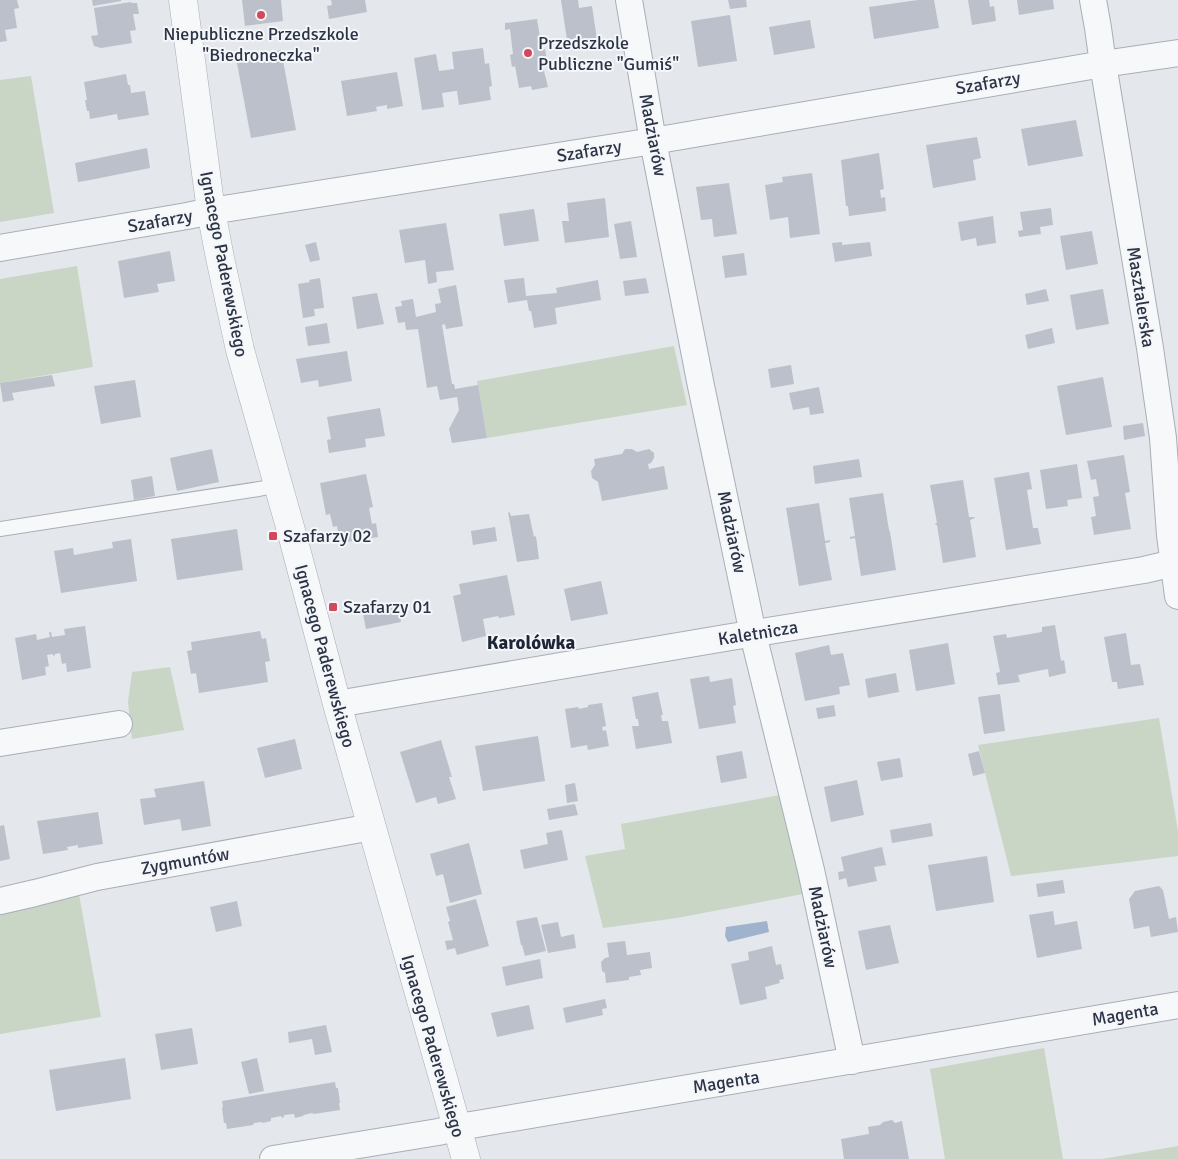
<svg xmlns="http://www.w3.org/2000/svg" width="1178" height="1159" font-family="Signika,sans-serif">
<rect width="100%" height="100%" fill="#e4e7ec"/>
<path fill="#c9d6c5" d="M31,76l23,137 -54,9v-142z
M77,266l16,101 -93,16v-104z
M674,346l13,59 -200,33 -10,-57z
M170,667l14,63 -52,9 -4,-37 4,-30z
M1159,718l19,113v25l-167,20 -33,-131z
M780,795l23,99 -126,24 -74,10 -18,-72 40,-7 -4,-25z
M78,889l23,128 -101,17v-122z
M1044,1048l19,111h-118l-15,-90z
M1178,1146v13h-76z"/>
<path fill="#9fb4cc" d="M767,921l2,11 -41,10 -3,-6 1,-9z"/>
<path fill="#bbc0ca" d="M0,0h17l2,8 -5,1 3,19 -12,2 2,11 -7,1z
M92,0h29v1l-28,5z
M242,0h39l2,21 -38,5z
M331,0h34l2,12 -38,7 -2,-13 5,-1z
M561,0h17l1,8 13,-2 6,40 -16,3 -2,-11 -13,2z
M728,0h18l1,7 -17,2z
M918,0h16l5,28 -65,11 -5,-32z
M968,0h21l1,7 4,-1 2,15 -24,4z
M1017,0h36l1,9 -35,6z
M131,2v1h6l2,11h-6l3,16 -6,1 2,12 -31,5 -7,-2 -3,-10 7,-1 -4,-27z
M730,15l7,46 -39,6 -7,-46z
M537,19l5,31 3,-1 3,18h-5l5,20 -16,3 -1,-4 -12,2 -4,-22 -3,1 -2,-12 3,-1 -3,-25 -5,1v-7z
M810,20l5,28 -41,7 -5,-28z
M483,48l2,16 4,-1 3,23 -3,1 2,13 -32,5 -2,-14h-2l-13,2 2,14 -22,3 -8,-52 22,-4 3,17 15,-2 -2,-17z
M281,50l15,80 -45,8 -15,-80z
M397,72l6,34 -16,3v-4l-11,2 1,4 -30,5 -6,-35z
M126,74l2,11h2l1,8 14,-2 4,24 -31,5 -1,-6 -27,5 -1,-8h-2l-2,-11h2l-3,-18z
M1076,120l7,36 -55,10 -7,-37z
M977,137l4,21 -8,2 3,20 -43,8 -7,-43z
M147,148l3,20 -60,12 -12,2 -3,-19z
M879,153l5,36 -4,1 1,8 4,-1 1,14 -37,5 -1,-10h-2l-5,-46z
M812,173l8,61 -30,4 -2,-21 -18,3 -5,-35 18,-3 -1,-5z
M729,183l8,51 -23,3 -2,-18 -11,1 -5,-33z
M605,198l4,39 -44,6 -3,-22h7l-2,-18z
M1051,208l2,17 -13,2 1,7 -22,3 -1,-6 5,-1 -3,-18z
M534,209l5,32 -35,5 -5,-32z
M993,216l3,27 -19,3 -1,-8 -15,3 -3,-19z
M631,221l6,36 -17,2 -6,-35z
M446,223l8,47 -18,2 1,10 -9,2 -3,-24 -20,3 -6,-33z
M1092,231l6,33 -32,6 -6,-34z
M316,242l4,18 -10,2 -5,-17z
M842,242v3l28,-3 2,14 -37,6 -3,-19z
M170,251l5,30 -18,3 2,8 -35,6 -6,-37z
M744,253l3,22 -22,3 -3,-22z
M320,278l4,30 -10,1 1,7 -12,2 -5,-34 12,-2 -1,-2z
M524,278l2,18 31,-3 -1,-5 42,-8 3,20 -46,8 2,16 -23,4 -3,-17h-2l-2,-11 -19,3 -4,-23z
M646,278l3,15 -24,3 -2,-15z
M456,285l7,41 -17,3 -1,-5 -3,1 10,59h2l1,5 23,-4 9,53 -35,5 -3,-14 10,-19 -2,-13 -17,3 -3,-14 -10,2 -9,-59 -12,1 -1,-8 -7,1 -3,-16 7,-1 -1,-5 12,-2 3,18 20,-5 -1,-8 6,-1 -3,-14z
M1046,289l3,12 -22,4 -2,-11z
M1103,289l6,35 -33,6 -6,-35z
M377,293l7,31 -27,5 -5,-32z
M327,323l3,20 -22,3 -3,-19z
M1052,328l3,15 -27,6 -3,-14z
M347,351l5,30 -33,6 -1,-7 -17,3 -5,-24z
M791,365l3,19 -23,4 -3,-19z
M52,375l3,11 -43,7 2,7 -11,2 -3,-19z
M1103,377l9,50 -46,8 -9,-49z
M135,380l6,37 -40,7 -7,-38z
M819,387l5,26 -14,2 -1,-8 -16,3 -4,-17z
M380,408l5,28 -20,3 1,8 -37,6 -2,-13 4,-1 -4,-22z
M1143,423l2,13 -21,4 -1,-14z
M212,449l7,33 -42,9 -7,-33z
M625,449h7l5,3 12,-3 5,4v5l-3,5 -3,1 1,5 15,-3 4,23 -66,12 -4,-19 -6,-4 -1,-7 4,-6 -1,-6 28,-5z
M1124,455l6,37 -5,1 6,36 -37,6 -3,-18 5,-1 -3,-19 6,-1 -3,-17 -5,1 -4,-19z
M859,459l3,18 -47,7 -2,-18z
M1077,464l5,34 -15,2 1,6 -22,3 -6,-39z
M1029,472l3,17 -5,1 6,38h5l3,16 -35,6 -12,-72z
M366,474l7,33 -4,1 3,16 4,-1 2,14 -38,6 -3,-17 -4,1 -3,-13 -4,1 -6,-32z
M152,476l3,20 -21,4 -3,-20z
M963,480l6,37h5l1,1 -5,2 6,37 -33,6 -6,-38h-1l-1,-2h2l-7,-38z
M883,493l6,37 1,2 6,38 -35,6 -6,-38 -5,1v-2l5,-1 -6,-38z
M819,503l6,38 5,-1v2l-5,1 7,37 -33,6 -13,-78z
M508,512l2,1 1,3 18,-2 5,23 2,-1 3,23 -22,3z
M495,527l2,14 -24,4 -2,-14z
M237,529l6,41 -66,10 -6,-41z
M131,539l6,42 -76,12 -7,-42 19,-3 1,7 39,-7 -1,-6z
M507,575l8,40 -16,3 -1,-2 -15,3 3,17 -24,6 -9,-46 8,-2 -2,-10z
M601,581l7,33 -37,7 -7,-32z
M398,603l3,19 -35,7 -4,-20z
M1055,625l6,36 3,-1 2,13 -17,4 -1,-8 -16,3 -14,3 2,7 -22,3 -2,-12 4,-1 -7,-36 13,-2 1,4 35,-6v-5z
M85,626l6,42 -24,4 -1,-9 -4,1 -2,-11 -5,1v1l-2,1v-2l-6,1 2,11 -4,1 1,8 -24,5 -7,-42 21,-4 1,6 13,-3 -1,-5h2l1,5 13,-2 -1,-6z
M260,631l2,8 4,-1 4,23 -5,1 3,20 -69,11 -3,-20 -5,1 -4,-23 5,-1 -1,-8z
M1126,633l5,32 9,-1 4,21 -26,4 -1,-7h-5l-8,-45z
M948,643l7,41 -39,7 -7,-41z
M829,645l2,10 12,-2 7,32 -11,2 1,7 -35,7 -10,-48z
M896,673l3,19 -31,6 -3,-19z
M709,676l1,6 22,-4 4,27 -3,1 3,17 -37,6 -9,-50z
M658,692l5,23h-2l1,6h6l4,22 -36,6 -4,-23h7l-1,-7h-2l-4,-22z
M1000,694l5,37 -21,3 -6,-37z
M602,703l4,23 -4,1 1,4 3,-1 3,16 -21,4 -1,-5 -16,3 -6,-39 13,-2 1,2 9,-2v-2z
M834,705l2,11 -18,3 -2,-11z
M538,736l7,45 -62,10 -8,-45z
M295,739l7,30 -37,9 -8,-30z
M441,740l11,37h-3l7,22 -18,5 -2,-7 -20,6 -16,-51z
M742,751l5,27 -26,5 -5,-27z
M979,751l6,22 -12,3 -5,-22z
M900,758l3,19 -22,4 -4,-19z
M857,780l7,35 -33,7 -7,-35z
M204,781l7,45 -29,5 -2,-12 -36,6 -4,-26 16,-2 -2,-8z
M575,783l3,18 -11,2 -2,-18z
M575,804l3,11 -29,5 -2,-11z
M98,812l5,32 -25,4v-3l-11,2 1,3 -25,4 -6,-33z
M931,823l2,13 -41,7 -2,-13z
M4,825l6,34 -10,2v-35z
M562,830l6,30 -44,9 -4,-19 28,-6 -2,-11z
M469,843l13,51 -32,9 -7,-29 -7,2 -6,-22z
M882,847l4,18 -12,2 3,14 -29,6 -2,-9 -7,2 -1,-8 6,-1 -3,-14z
M987,856l7,46 -58,9 -8,-46z
M1063,880l2,13 -27,4 -2,-13z
M1159,886l4,4 6,29 7,-2 2,15 -27,5 -2,-11 -15,3 -5,-30 6,-8z
M476,899l13,47 -32,9 -2,-7 -8,2 -2,-9 8,-1 -5,-18 2,-1 -4,-14z
M237,901l5,25 -26,6 -6,-25z
M1053,911l2,14 22,-4 5,28 -45,9 -8,-43z
M537,917l9,34 -21,5 -3,-11h-1l-5,-24z
M558,922l3,15 13,-3 2,14 -28,5 -7,-28z
M890,925l9,38 -33,7 -8,-39z
M625,941l2,14 23,-3 2,16 -12,2 1,5 -12,2v3l-23,3 -1,-10 -3,-2 -1,-9 4,-4 4,-1 -2,-14z
M772,946l4,19 5,-1 3,15 -5,1 1,3 -15,4 2,12 -27,6 -9,-41 18,-4 -1,-8z
M540,959l3,19 -37,8 -4,-19z
M605,999l2,9 -5,1 1,6 -37,8 -3,-15z
M529,1005l5,24 -37,8 -6,-24z
M326,1025l6,27 -17,3 -3,-16 -23,4 -1,-11z
M192,1028l6,36 -37,6 -6,-36z
M125,1058l6,41 -75,12 -7,-41z
M257,1058l7,33 -15,3 -8,-32z
M335,1082l1,6h2l2,15h-1l1,7 -26,4 -2,-1 -8,2 -1,1 -8,2 -1,-4 -10,1v2l-2,1 -1,-2 -10,2v3l-8,2 -2,-1 -7,1 -1,2 -26,4 -1,-6h-2l-2,-15 1,-1 -1,-6z
M892,1120l3,3 7,-2 7,38h-65l-3,-20 28,-5 -1,-7 12,-2 3,-3z"/>
<g fill="none" stroke-linecap="round" stroke-linejoin="round">
<g stroke="#a9aeb7" stroke-width="16">
<path id="service" d="M0,529l259,-40 19,-4"/>
</g>
<g stroke="#a9aeb7" stroke-width="28">
<path id="minor" d="M629,0l24,141 48,245 52,248 58,236 41,191
M1093,0l5,28 5,36 47,284 13,90 7,97 8,61
M0,248l187,-32 24,-5 442,-70 450,-77 75,-11
M337,704l388,-66 419,-68 34,-8
M0,743l119,-19
M0,901l35,-8 62,-16 275,-50
M273,1159l165,-27 33,-7 707,-120"/>
</g>
<g stroke="#a9aeb7" stroke-width="29">
<path id="tertiary" d="M183,0l28,211 9,47 20,92 52,184 45,170 129,455"/>
</g>
<use href="#service" stroke="#f7f8fa" stroke-width="14"/>
<use href="#minor" stroke="#f7f8fa" stroke-width="26"/>
<use href="#tertiary" stroke="#f7f8fa" stroke-width="28"/>
</g>
<g fill="#d1495b" stroke="#f4f6f9" stroke-width="2">
<circle cx="261" cy="15" r="5"/>
<circle cx="528" cy="53" r="5"/>
<rect x="268" y="531" width="10" height="10" rx="2.5"/>
<rect x="328" y="602" width="10" height="10" rx="2.5"/>
</g>
<g text-anchor="middle" stroke-width="4" stroke-linejoin="round" paint-order="stroke">
<g font-size="18" fill="#2b3445" stroke="#f4f6f9" text-anchor="start">
<text x="261" y="40" text-anchor="middle">Niepubliczne Przedszkole<tspan x="261" dy="21">"Biedroneczka"</tspan></text>
<text x="538" y="49">Przedszkole<tspan x="538" dy="21">Publiczne "Gumiś"</tspan></text>
<text x="283" y="542">Szafarzy 02</text>
<text x="343" y="613">Szafarzy 01</text>
</g>
<g font-size="18" fill="#2b3445" stroke="#f4f6f9">
<text transform="translate(988 83) rotate(-10)" y="6">Szafarzy</text>
<text transform="translate(653 135) rotate(79)" y="6">Madziarów</text>
<text transform="translate(589 151) rotate(-9)" y="6">Szafarzy</text>
<text transform="translate(160 221) rotate(-10)" y="6">Szafarzy</text>
<text transform="translate(224 264) rotate(79)" y="6">Ignacego Paderewskiego</text>
<text transform="translate(1141 297) rotate(81)" y="6">Masztalerska</text>
<text transform="translate(732 532) rotate(78)" y="6">Madziarów</text>
<text transform="translate(758 633) rotate(-9)" y="6">Kaletnicza</text>
<text transform="translate(325 656) rotate(75)" y="6">Ignacego Paderewskiego</text>
<text transform="translate(185 861) rotate(-10)" y="6">Zygmuntów</text>
<text transform="translate(823 927) rotate(78)" y="6">Madziarów</text>
<text transform="translate(1125 1014) rotate(-10)" y="6">Magenta</text>
<text transform="translate(433 1046) rotate(74)" y="6">Ignacego Paderewskiego</text>
<text transform="translate(726 1082) rotate(-9)" y="6">Magenta</text>
</g>
<g font-size="19" font-weight="bold" fill="#1d2536" stroke="#f4f6f9">
<text x="531" y="649">Karolówka</text>
</g>
</g>
</svg>
